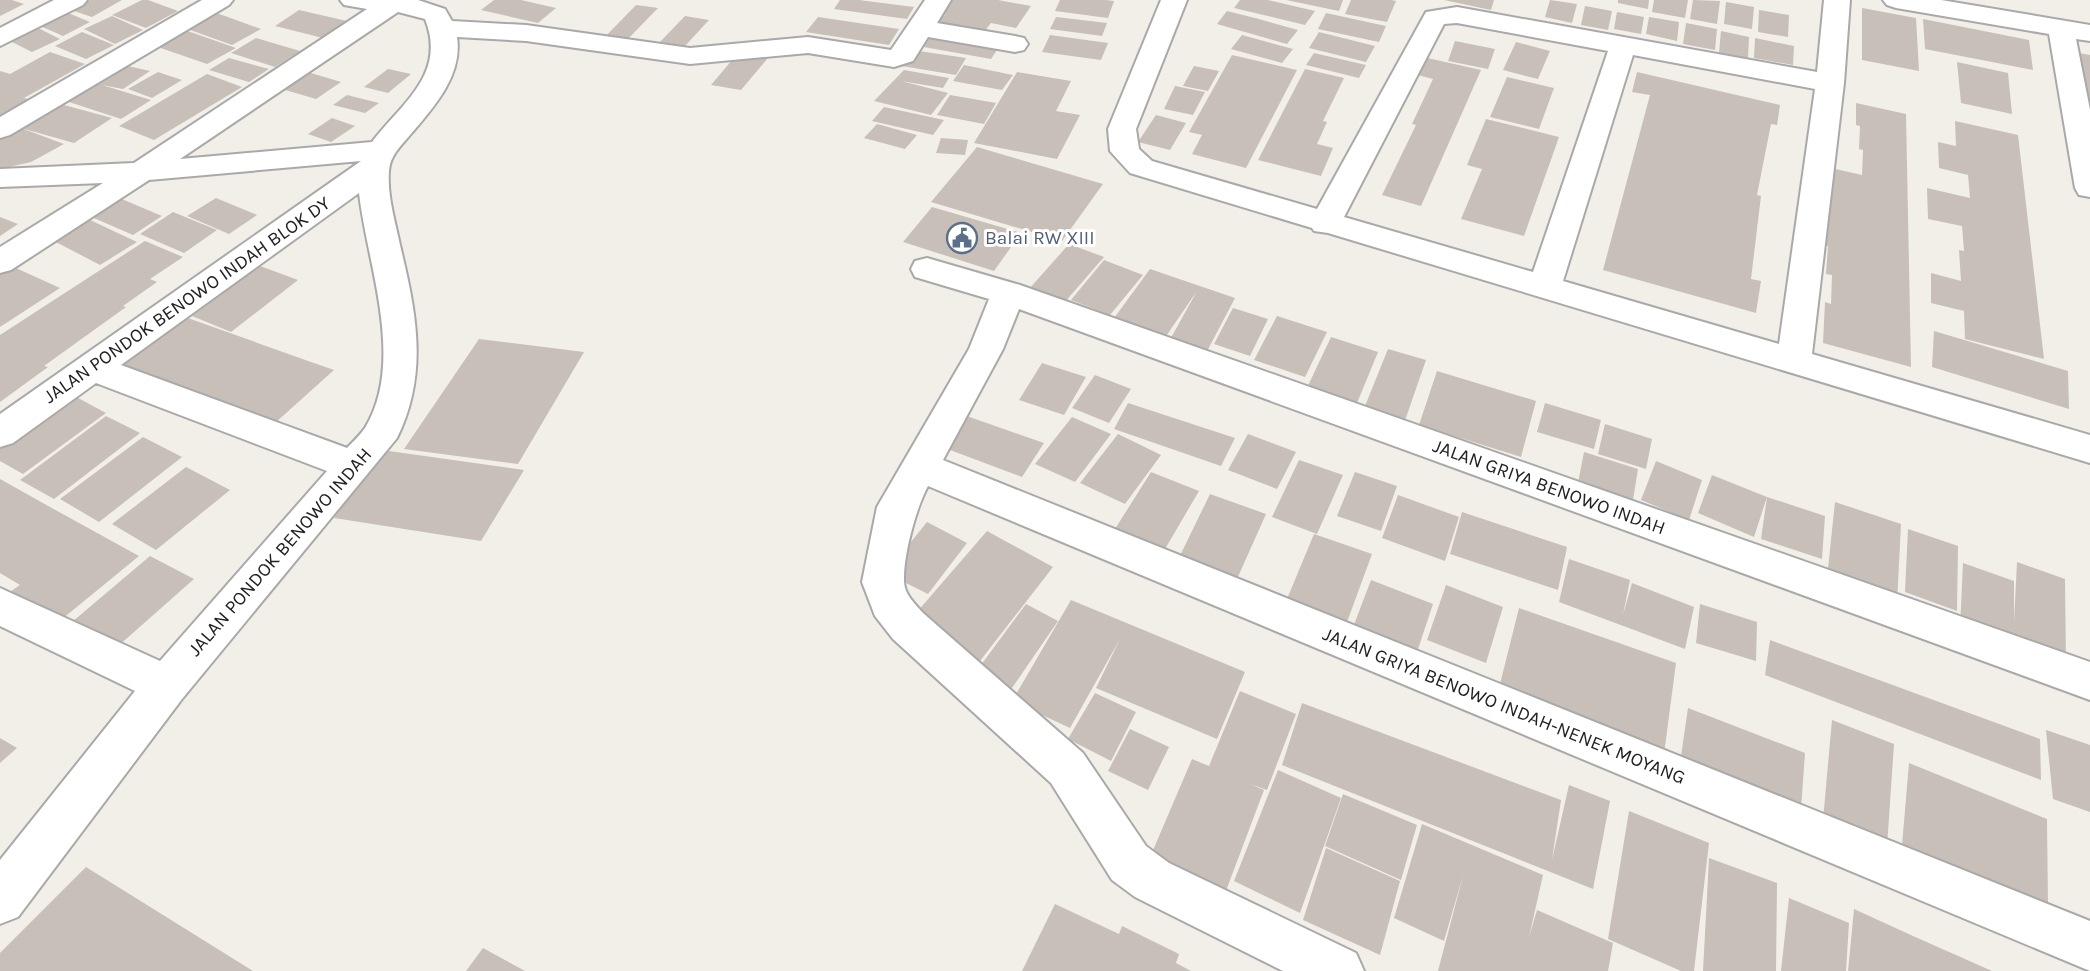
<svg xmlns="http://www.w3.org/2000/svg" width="2090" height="971" font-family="Karla,sans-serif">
<rect width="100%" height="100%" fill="#f2efe9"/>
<!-- building -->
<path fill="#c7bfb8" d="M0,0H12L24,4L0,16Z
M90,0H122L92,17L71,10Z
M142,0H148L178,11L146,28L112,15Z
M494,0H521L556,8L538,23L481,10Z
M840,0H859L914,7L907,19L834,9Z
M947,0H998L1031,6L1016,28L991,23L981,36L928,26L937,14L947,16L938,13Z
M1060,0H1105L1114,1L1108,18L1055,11Z
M1240,0H1268L1315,11L1305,25L1234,8Z
M1286,0H1343L1339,11Z
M1351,0H1391L1396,1L1387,22L1345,14Z
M1444,0H1494L1491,10Z
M1550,0L1577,4L1572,23L1545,17Z
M1618,0H1649L1648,9L1618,3Z
M1654,0H1688L1685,18L1652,12Z
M1693,0L1720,1L1717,24L1690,19Z
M1726,2L1754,7L1752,29L1724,24Z
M636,5L658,8L623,44L602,40Z
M1585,6L1612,11L1608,30L1581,25Z
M1862,8L1916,18L1919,71L1862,60Z
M299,10L347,21L323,38L275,26Z
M1759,10L1789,15L1788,37L1758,32Z
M211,11L261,29L232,45L182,27Z
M1227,11L1255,18L1298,30L1287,44L1217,24Z
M66,12L90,22L63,36L38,25Z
M1617,12L1644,17L1641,34L1614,29Z
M1326,13L1386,26L1379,42L1318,29Z
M112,16L143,30L115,44L84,29Z
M685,16L709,20L685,46L660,42Z
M818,17L899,29L889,45L806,32Z
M1056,17L1107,23L1102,36L1050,29Z
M1649,17L1679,22L1677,41L1646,34Z
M1923,19L2029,40L2033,70L1925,49Z
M1686,23L1717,29L1715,50L1683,44Z
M36,27L60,39L32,52L8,40Z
M182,29L236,48L207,64L152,45Z
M928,31L1001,44L991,59L918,46Z
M1721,31L1749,37L1748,58L1719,53Z
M82,32L114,45L86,59L55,46Z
M1319,32L1375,46L1366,62L1309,48Z
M1050,35L1108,43L1101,60L1042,52Z
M1242,35L1293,49L1282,63L1231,49Z
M256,38L300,51L275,67L231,53Z
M1755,38L1794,46L1793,65L1754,58Z
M1455,41L1495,49L1488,69L1448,61Z
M1516,42L1550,51L1538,79L1503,70Z
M912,50L966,58L956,75L902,66Z
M50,52L85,64L24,98L28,99L0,116V71L10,74Z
M2073,52L2090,55V110H2087L2086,83Z
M738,53L768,58L741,90L711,85Z
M1314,53L1366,65L1359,78L1306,65Z
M1232,55L1297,70L1246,168L1192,154L1202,135L1189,132Z
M1423,57L1481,70L1421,206L1382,195L1416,125L1412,124L1433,79L1414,74Z
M229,58L269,69L249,82L209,70Z
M1957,62L2008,73L2012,114L1961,103Z
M964,65L1013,75L1002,90L953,81Z
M128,66L150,71L123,89L102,85L151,100L121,119L60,99L91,81L100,84Z
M1194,66L1219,71L1208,91L1183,86Z
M388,69L411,74L388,93L364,87Z
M1305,69L1344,78L1323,121L1327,122L1317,144L1333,148L1321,176L1258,160Z
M301,70L341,82L316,99L275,87Z
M904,70L949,78L943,88L901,81L948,93L931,115L874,101Z
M158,72L182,80L152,98L128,89Z
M1017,72L1071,81L1056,111L1080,115L1057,159L974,143Z
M1637,72L1780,105L1777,125L1771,124L1757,195L1761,196L1751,279L1761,281L1756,313L1603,270L1650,95L1632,92Z
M207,74L242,87L154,140L119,126Z
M1507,77L1554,88L1539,129L1490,117Z
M1175,86L1205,92L1193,115L1164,109Z
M347,95L379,103L365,113L333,105Z
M950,95L996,103L984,124L937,115Z
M53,102L112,118L74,143L21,128L64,144L31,162L0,169V133Z
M1856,103L1906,114L1911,367L1823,343L1825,302L1831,304L1832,275L1826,274L1828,246L1825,245L1831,168L1862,175L1863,150L1859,149L1860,126L1856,125Z
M884,107L944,120L933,135L872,121Z
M1156,115L1186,123L1170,150L1138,142Z
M332,118L355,126L331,142L308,134Z
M1486,119L1559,137L1524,236L1461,219L1482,169L1467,165Z
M1955,121L2018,135L2044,359L1965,339L1964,311L1931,303V273L1961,281L1959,250L1964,251L1962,226L1928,219L1927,188L1970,198L1968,175L1939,168L1938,142L1956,146Z
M877,124L917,135L905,149L864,138Z
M941,138L968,140L965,155L936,153Z
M977,147L1103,184L1062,241L931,202Z
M117,197L162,216L133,235L87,215Z
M216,198L257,215L229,234L187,216Z
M932,207L1021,233L994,271L903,242Z
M173,212L217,230L184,253L140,234Z
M0,217L18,224L0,236Z
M88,219L137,242L100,265L52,240Z
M145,241L183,257L150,279L157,282L123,306L126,307L44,366L48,367L0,402V335Z
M1069,244L1104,257L1064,303L1029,289Z
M1104,260L1143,275L1110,315L1071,300Z
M7,264L60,288L0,327V269Z
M260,266L298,280L231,332L192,316Z
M1150,269L1235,298L1204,357L1167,345L1197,291L1160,345L1109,325Z
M1233,308L1268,319L1250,356L1214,344Z
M1277,316L1327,332L1305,377L1254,360Z
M185,317L311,362L334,370L265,432L111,374Z
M1934,331L2068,371L2069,409L1932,367Z
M1331,337L1378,352L1355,408L1305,392Z
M479,339L584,352L518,464L404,449Z
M1388,349L1426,360L1402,429L1361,416Z
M1042,363L1086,377L1064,415L1019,400Z
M1437,371L1536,401L1521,457L1419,425Z
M1095,375L1131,389L1109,423L1072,408Z
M67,392L106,413L23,474L0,461V440Z
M1128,403L1235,438L1221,466L1114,429Z
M1545,403L1601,420L1594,449L1537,432Z
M964,415L1044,443L1022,477L942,447Z
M106,416L140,433L54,499L20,480Z
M1072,417L1111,434L1075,482L1035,464Z
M1605,424L1652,439L1646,469L1598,454Z
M1118,434L1161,455L1125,504L1080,483Z
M1248,434L1296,452L1277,489L1228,470Z
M143,437L182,457L99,522L60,499Z
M382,450L524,470L481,541L334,518Z
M1584,452L1638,469L1633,500L1578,483Z
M1299,460L1343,475L1317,534L1272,517Z
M1656,461L1702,480L1689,520L1641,500Z
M186,467L230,490L156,550L112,524Z
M1151,472L1199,491L1158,561L1108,540Z
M1355,472L1397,486L1381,531L1337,516Z
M1712,475L1767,497L1754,537L1698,513Z
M0,479L50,507L139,556L56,624L7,594L20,585L0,573Z
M1210,494L1266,514L1233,588L1175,566Z
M1398,495L1459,517L1445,561L1382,538Z
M1767,497L1825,516L1822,559L1761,539Z
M1835,502L1901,524L1897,603L1827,578Z
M1462,512L1567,547L1558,590L1450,554Z
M927,522L967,543L928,594L886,573Z
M1908,529L1958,546L1957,611L1905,592Z
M987,531L1053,567L980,661L910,620Z
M1314,534L1372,554L1343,633L1282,611Z
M150,556L194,579L117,647L72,622Z
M1569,559L1630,580L1623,615L1632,583L1694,607L1685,649L1559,602Z
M2017,562L2065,579L2066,667L1960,629L1963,563L2014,581V622Z
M1371,580L1433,604L1416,655L1352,630Z
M1446,585L1503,607L1486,663L1427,640Z
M1071,600L1245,672L1217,739L1096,688L1120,639L1070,728L1012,701Z
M1026,604L1058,621L1012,688L978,669Z
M1700,604L1757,622L1756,661L1696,643Z
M1519,608L1676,663L1664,754L1498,692Z
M1770,640L2040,739L2041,780L1765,675Z
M1240,691L1296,714L1267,790L1250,784L1264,790L1224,896L1148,862L1192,759L1209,766Z
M1095,693L1136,712L1111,761L1068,739Z
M1302,703L1561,800L1552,860L1569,785L1610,801L1593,889L1282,765Z
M1688,708L1805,753L1801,809L1680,763Z
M1832,720L1894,744L1887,847L1823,820Z
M1130,729L1169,747L1148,790L1108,771Z
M2046,730L2090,745V812L2053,799Z
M0,738L17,748L0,763Z
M1909,763L2047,819L2048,906L1902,845Z
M1278,770L1341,798L1300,913L1234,881Z
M1343,794L1417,825L1401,880L1325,846Z
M1629,811L1709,843L1694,971H1681L1608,939Z
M1422,824L1543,875L1529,937L1537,910L1613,943L1608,971H1438L1464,872L1444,941L1394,918Z
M1326,848L1400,881L1380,955L1303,920Z
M1709,858L1777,883L1776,971H1703Z
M86,867L253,971H0V953Z
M1789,898L1849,923L1846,971H1781Z
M1055,904L1119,934L1122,926L1179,954L1176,963L1191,971H1022Z
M1854,909L1913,936L1992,971H1848Z
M483,948L525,971H466Z"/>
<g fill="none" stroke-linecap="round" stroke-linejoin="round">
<!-- street casing -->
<g stroke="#a9a9a9" stroke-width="4">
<path id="street" d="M54,0H87L83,5L0,46V28Z
M202,0H233L229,5L10,135L0,138V117Z
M340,0H418L445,9L452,21L526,25L690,48L808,37L891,50L925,0H951L937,23L1015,36L1024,38L1028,44L1024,50L1015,52L928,37L913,61L894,67L808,53L690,64L526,41L457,37C463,75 434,107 410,135C401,146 390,155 389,171C387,195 395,221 400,245C416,312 429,373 397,438L182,699L18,917L0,924V860L135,691L0,626V588L160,661L327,471L96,383L13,443L0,447V414L361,161L149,180L11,270L0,273V247L103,183L0,187V169L134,163L367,9L344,5ZM398,12L425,19C447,74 402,103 372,142L180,159ZM359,193C367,264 406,361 365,428C360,435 353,442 347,448L121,365Z
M1161,0H1187L1136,129L1139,149L1152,161L1317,209L1426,12L1457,7L1817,72L1824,0H1850L1844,83L1812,354L2090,435V463L1328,233L1314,231L1312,228L1130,173L1110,151L1108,129ZM1457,23L1608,51L1533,272L1344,217L1444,24ZM1633,55L1815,89L1779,344L1563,281Z
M1883,0H1941L2090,25V41L2076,39L2090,110V197L2079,195L2075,188L2049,34L1896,8L1887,5Z
M927,258L1020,285L2090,662V700L1019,309L1003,349L943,460L2090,921V971L928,486C916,508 903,556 904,581C904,594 915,604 923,613L1083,753L1146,846L1169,863L1356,953L1364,971H1283L1135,897L1112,880L1051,783L893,639L875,616L862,582L877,507L969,349L989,299L915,277L911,269L915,261Z"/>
</g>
<!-- street -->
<use href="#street" fill="#fff" fill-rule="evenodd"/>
</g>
<!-- icons -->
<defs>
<g id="civic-ring" transform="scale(1.575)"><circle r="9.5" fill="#fff" stroke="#5c6f8a" stroke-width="1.5"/><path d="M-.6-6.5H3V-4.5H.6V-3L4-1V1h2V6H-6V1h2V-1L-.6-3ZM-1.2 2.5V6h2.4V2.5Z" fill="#5c6f8a"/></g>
</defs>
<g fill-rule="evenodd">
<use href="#civic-ring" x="962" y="238"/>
</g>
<g text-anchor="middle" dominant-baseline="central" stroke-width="6" stroke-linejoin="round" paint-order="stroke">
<!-- service labels -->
<g font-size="19" fill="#4e5e75" stroke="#fff" text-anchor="start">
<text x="985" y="238">Balai RW XIII</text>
</g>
<!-- street labels -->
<g font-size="19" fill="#222" stroke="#fff">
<text transform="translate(187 300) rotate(-35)">JALAN PONDOK BENOWO INDAH BLOK DY</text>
<text transform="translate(1549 487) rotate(20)">JALAN GRIYA BENOWO INDAH</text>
<text transform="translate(280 552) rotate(-49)">JALAN PONDOK BENOWO INDAH</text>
<text transform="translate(1504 706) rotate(22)">JALAN GRIYA BENOWO INDAH-NENEK MOYANG</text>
</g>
</g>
</svg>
